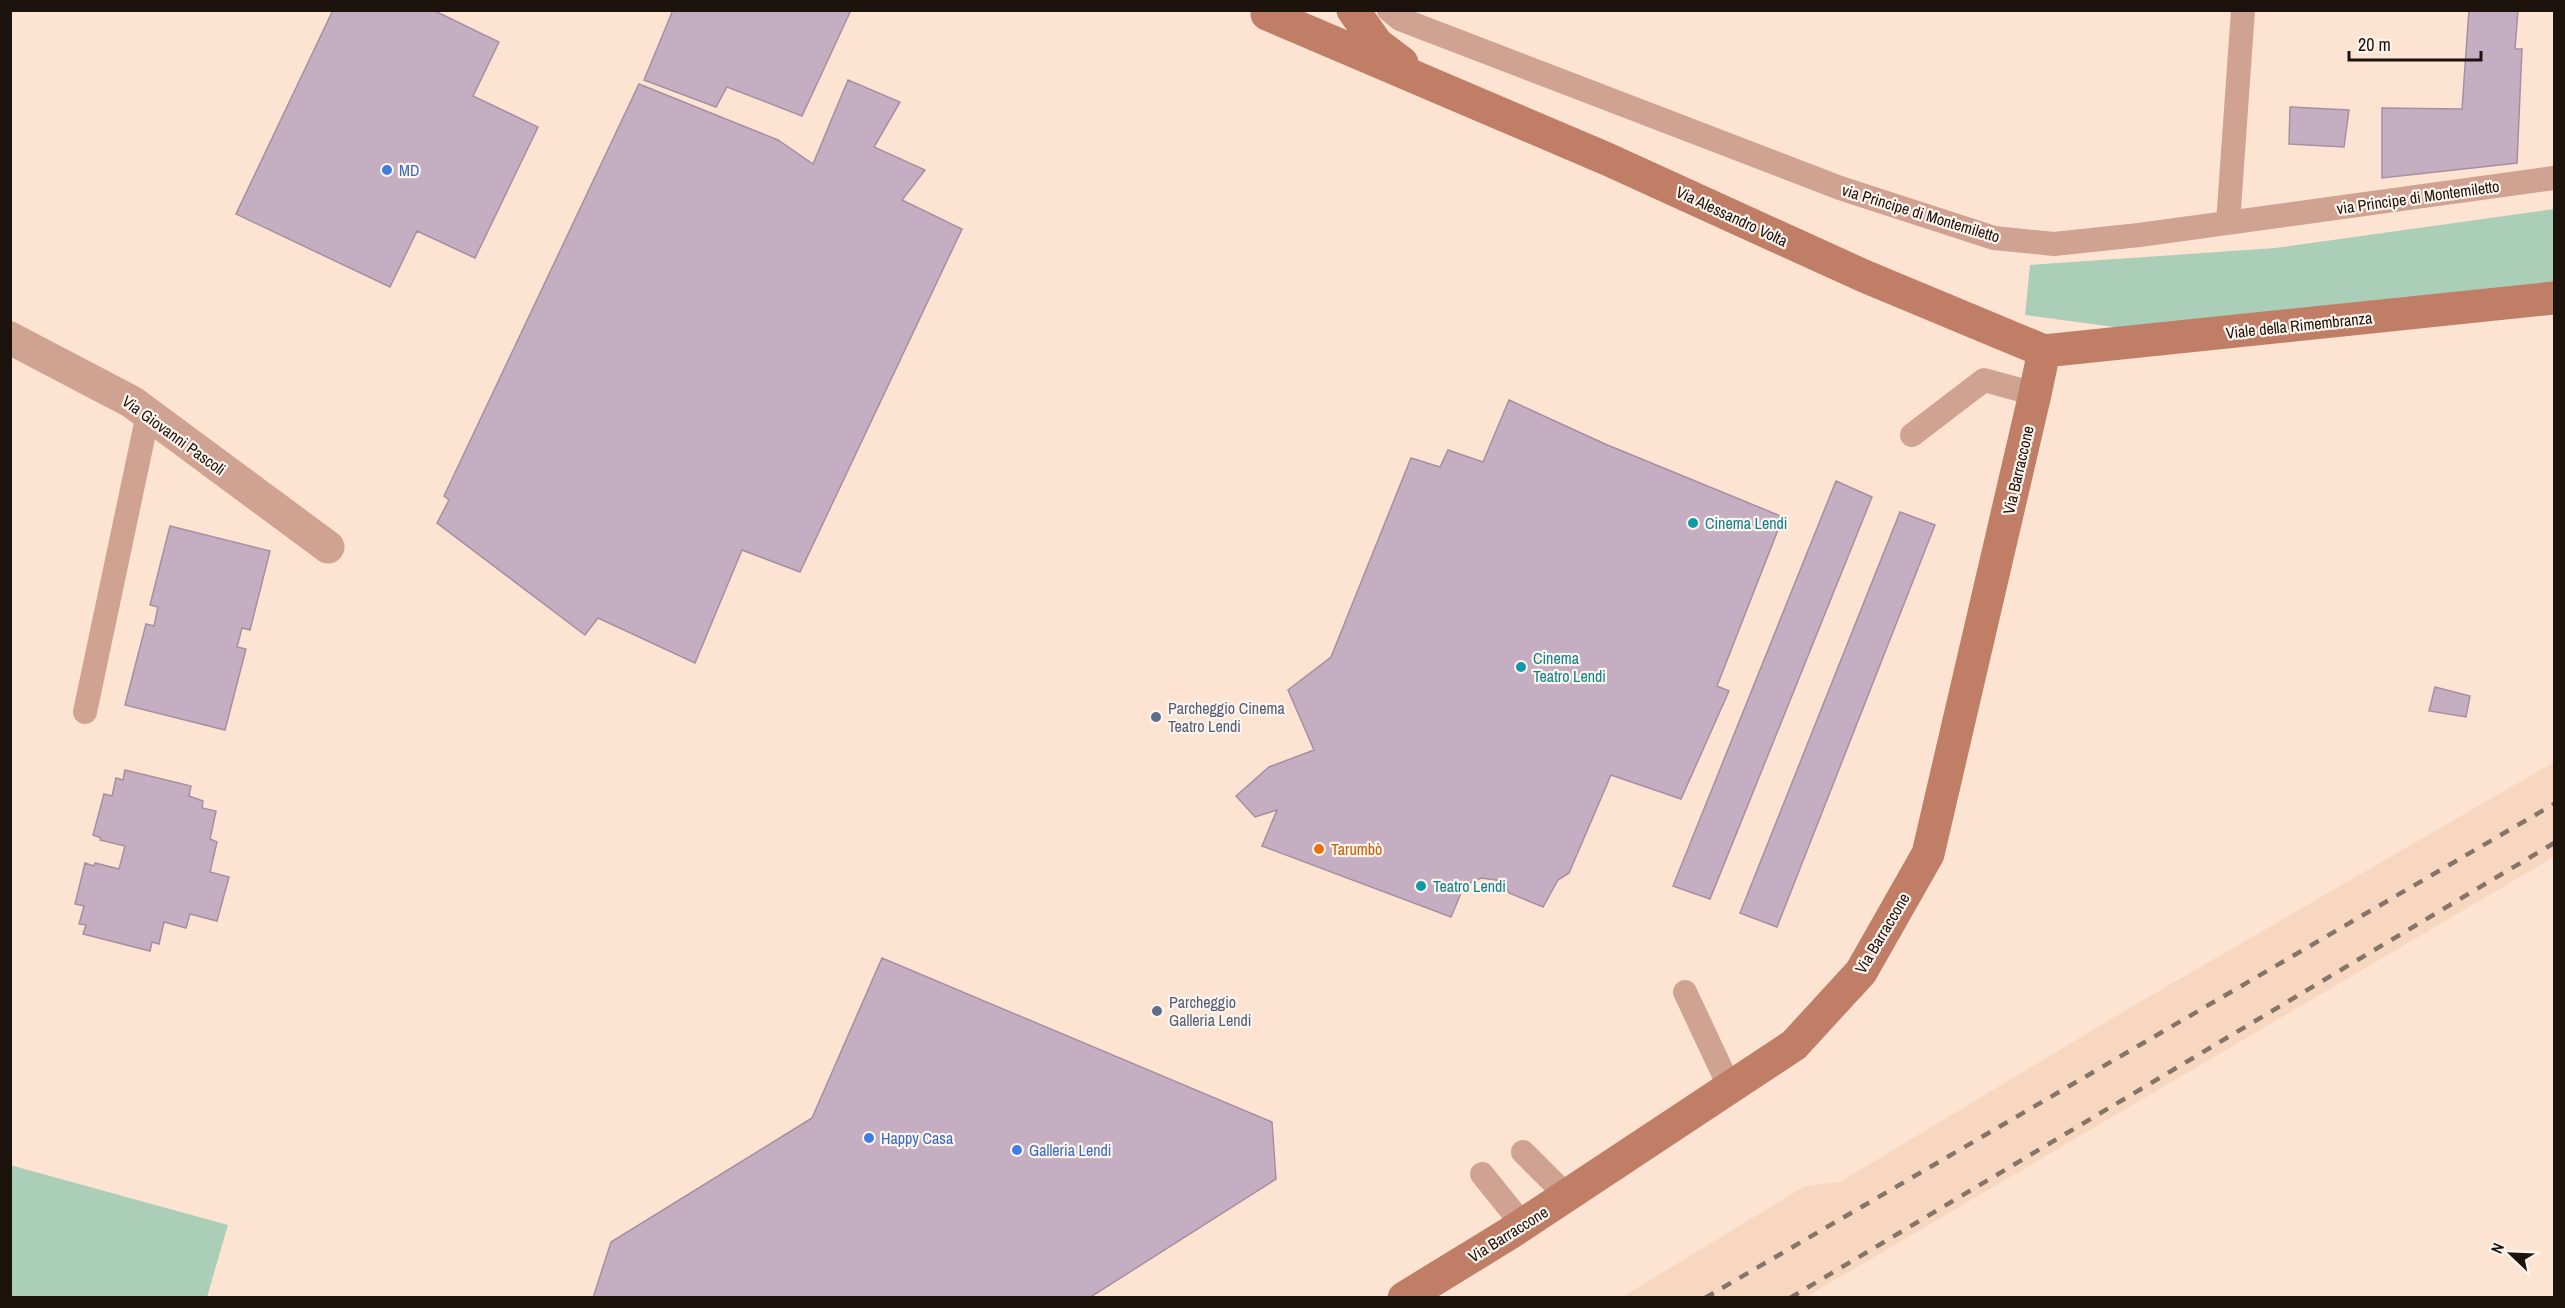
<svg xmlns="http://www.w3.org/2000/svg" width="2565" height="1308" font-family="'Archivo Narrow',sans-serif">
<rect width="100%" height="100%" fill="#fde4d2"/>
<!-- built -->
<path fill="#f7d7c0" d="M2554,762V857L1806,1297H1622L1805,1186L1840,1182L2126,1010Z"/>
<!-- green -->
<path fill="#abceb9" d="M2554,209V284L2152,332L2025,315L2030,265L2275,248Z
M10,1165L228,1225L207,1297H11Z"/>
<!-- building -->
<path fill="#c5aec1" stroke="#a68fa2" stroke-width="1.5" d="M333,10H433L499,42L473,96L538,127L475,258L417,231L390,287L236,214Z
M673,10H851L802,116L727,87L716,107L644,80Z
M2469,10H2518L2515,49H2522L2517,163L2382,178V108L2462,109Z
M848,80L900,102L874,147L925,170L902,200L962,229L800,572L742,550L695,663L598,618L585,635L437,523L449,500L444,496L639,84L778,140L813,164Z
M2290,107L2349,110L2344,147L2289,144Z
M1509,400L1605,444L1783,517L1717,686L1729,691L1681,799L1611,775L1569,873L1558,880L1543,907L1509,893L1503,881L1481,878L1464,886L1451,917L1262,846L1277,810L1255,817L1236,796L1269,767L1314,750L1288,690L1331,657L1411,458L1440,467L1448,450L1483,462Z
M1836,481L1872,497L1710,899L1673,886Z
M1900,512L1935,525L1777,927L1740,913Z
M170,526L270,551L250,630L242,628L237,647L246,649L225,730L125,705L146,624L154,626L158,607L150,605Z
M2435,687L2470,696L2466,717L2429,711Z
M125,770L191,786L189,796L203,801L202,808L216,811L210,839L217,842L210,872L229,877L217,921L190,914L186,928L164,922L159,944L152,942L150,951L83,934L86,925L79,924L84,906L75,904L85,863L94,866L95,863L119,869L125,846L100,840L101,838L93,835L104,794L112,796L116,778L123,780Z
M882,958L1272,1122L1276,1179L1089,1298H593L611,1242L812,1118Z"/>
<g fill="none" stroke-linecap="round" stroke-linejoin="round">
<!-- lane -->
<path stroke="#cfa292" stroke-width="24" d="M1389,10L1400,19L1840,188L1994,238L2054,244L2139,235L2554,178
M2228,223L2243,10
M1912,435L1984,380L2035,394
M85,712L148,414
M1685,992L1730,1088
M1523,1152L1567,1196
M1482,1174L1523,1225"/>
<!-- street -->
<path stroke="#cfa292" stroke-width="33" d="M10,338L132,402L328,547"/>
<!-- secondary -->
<path stroke="#c07e67" stroke-width="33" d="M1353,10L1377,44L1402,63
M1267,14L1607,159L1864,276L2044,351L2554,298
M1404,1298L1510,1233L1794,1045L1861,972L1928,854L2035,394L2044,351"/>
<!-- rail -->
<path stroke="#857569" stroke-width="4.5" stroke-dasharray="10 10" stroke-linecap="butt" d="M1705,1298L2554,804
M1790,1298L2554,843"/>
</g>
<!-- markers -->
<g fill="#3f7fe0" stroke="#fff4ed" stroke-width="2">
<circle cx="387" cy="170" r="6"/>
<circle cx="869" cy="1138" r="6"/>
<circle cx="1017" cy="1150" r="6"/>
</g>
<g fill="#0f9aa8" stroke="#fff4ed" stroke-width="2">
<circle cx="1693" cy="523" r="6"/>
<circle cx="1521" cy="667" r="6"/>
<circle cx="1421" cy="886" r="6"/>
</g>
<g fill="#5c6f8a" stroke="#fff4ed" stroke-width="2">
<circle cx="1156" cy="717" r="6"/>
<circle cx="1157" cy="1011" r="6"/>
</g>
<circle fill="#e8710a" stroke="#fff4ed" stroke-width="2" cx="1319" cy="849" r="6"/>
<g text-anchor="middle" dominant-baseline="central" stroke-width="4.5" stroke-linejoin="round" paint-order="stroke">
<!-- shop labels -->
<g font-size="16" fill="#366cbe" stroke="#fff4ed" text-anchor="start">
<text x="399" y="170">MD</text>
<text x="881" y="1138">Happy Casa</text>
<text x="1029" y="1150">Galleria Lendi</text>
</g>
<!-- street labels -->
<g font-size="16" fill="#1b130c" stroke="#fff4ed">
<text transform="translate(2418 197) rotate(-8)">via Principe di Montemiletto</text>
<text transform="translate(1921 213) rotate(17)">via Principe di Montemiletto</text>
<text transform="translate(1732 216) rotate(25)">Via Alessandro Volta</text>
<text transform="translate(2299 325) rotate(-6)">Viale della Rimembranza</text>
<text transform="translate(174 435) rotate(36)">Via Giovanni Pascoli</text>
<text transform="translate(2018 470) rotate(-77)">Via Barraccone</text>
<text transform="translate(1882 933) rotate(-59)">Via Barraccone</text>
<text transform="translate(1508 1234) rotate(-32)">Via Barraccone</text>
</g>
<!-- culture labels -->
<g font-size="16" fill="#0d838f" stroke="#fff4ed" text-anchor="start">
<text x="1705" y="523">Cinema Lendi</text>
<text x="1533" y="658">Cinema<tspan x="1533" dy="18">Teatro Lendi</tspan></text>
<text x="1433" y="886">Teatro Lendi</text>
</g>
<!-- service labels -->
<g font-size="16" fill="#4e5e75" stroke="#fff4ed" text-anchor="start">
<text x="1168" y="708">Parcheggio Cinema<tspan x="1168" dy="18">Teatro Lendi</tspan></text>
<text x="1169" y="1002">Parcheggio<tspan x="1169" dy="18">Galleria Lendi</tspan></text>
</g>
<!-- food labels -->
<g font-size="16" fill="#c56008" stroke="#fff4ed" text-anchor="start">
<text x="1331" y="849">Tarumbò</text>
</g>
</g>
<!-- border -->
<rect width="2565" height="1308" fill="none" stroke="#1b130c" stroke-width="24"/>
<!-- north arrow -->
<g transform="translate(2511 1254) rotate(293)" stroke="#fff4ed" stroke-width="4.5" paint-order="stroke">
<path d="M0-4.5L10 22L0 15L-10 22Z" fill="#1b130c"/>
<text y="-9" font-size="16" font-weight="bold" text-anchor="middle" fill="#1b130c">N</text>
</g>
<!-- scale -->
<path d="M2349 51v9h132v-9" fill="none" stroke="#1b130c" stroke-width="3"/>
<text x="2358" y="51" font-size="18" fill="#1b130c" stroke="#fff4ed" stroke-width="4.5" paint-order="stroke">20 m</text>
</svg>
